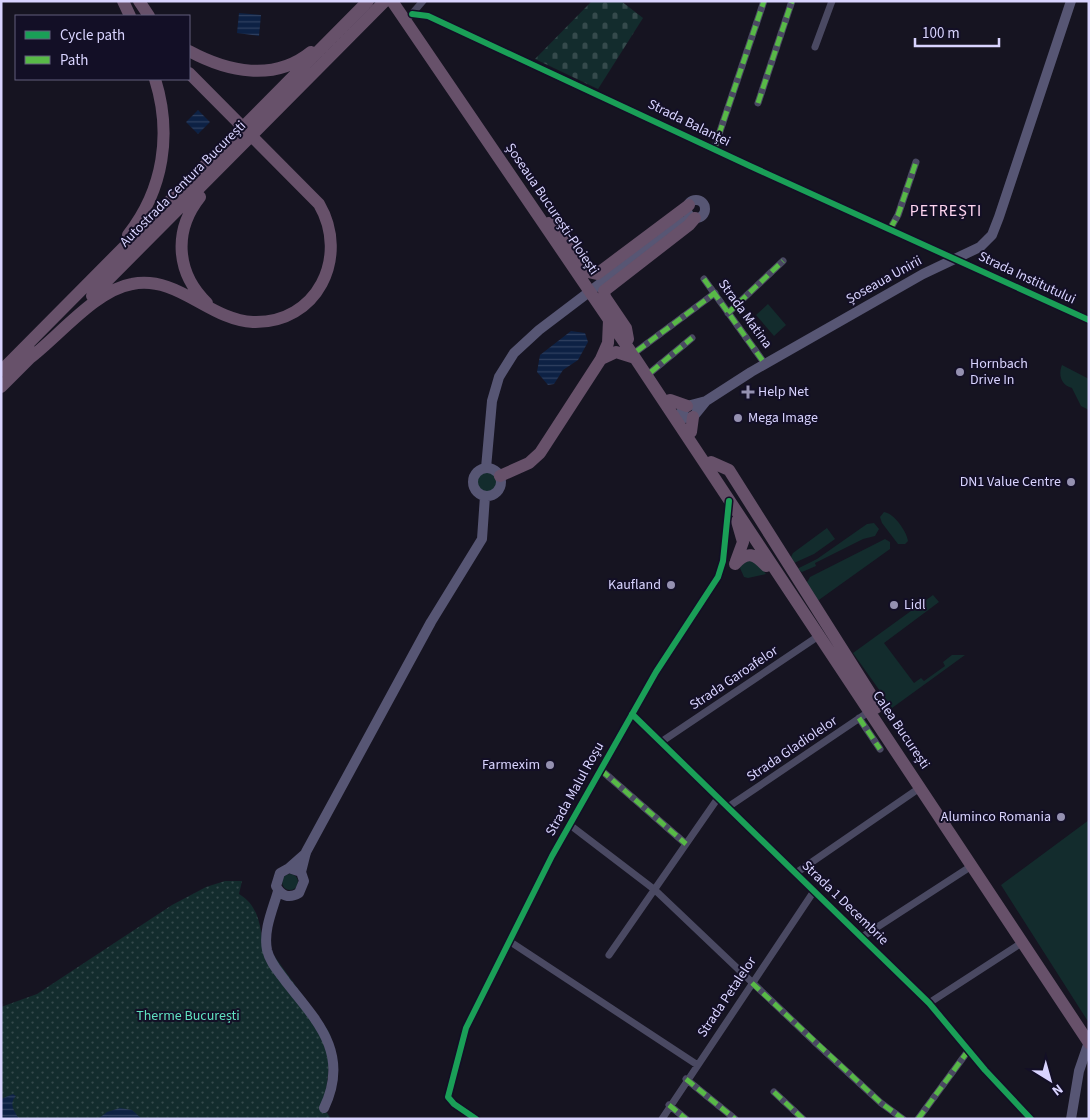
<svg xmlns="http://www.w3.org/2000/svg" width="1090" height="1120" font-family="'Source Sans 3',sans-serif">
<defs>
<pattern id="cemetery-stones" width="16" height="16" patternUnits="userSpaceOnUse" patternTransform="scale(1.25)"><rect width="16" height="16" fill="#132c2d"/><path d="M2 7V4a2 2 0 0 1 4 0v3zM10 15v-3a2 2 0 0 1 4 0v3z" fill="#354a4c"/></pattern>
<pattern id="park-dots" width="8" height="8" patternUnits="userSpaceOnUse" patternTransform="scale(1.25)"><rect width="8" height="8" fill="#132c2d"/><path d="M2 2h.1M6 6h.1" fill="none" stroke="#354a4c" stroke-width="1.8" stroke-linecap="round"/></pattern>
<pattern id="water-rules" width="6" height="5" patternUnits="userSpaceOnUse" patternTransform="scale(1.25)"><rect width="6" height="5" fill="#0d2144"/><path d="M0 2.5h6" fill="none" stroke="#304060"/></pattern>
</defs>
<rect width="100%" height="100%" fill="#161421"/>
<!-- grass -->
<path fill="#132c2d" d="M768,304L786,325L774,336L756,315Z
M1062,365L1089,379V410L1081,406L1072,388C1061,385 1058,375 1062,365Z
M477 482a10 10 0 1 1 20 0a10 10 0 1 1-20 0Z
M884,512C894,513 907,532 908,541L905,544H898L882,523L880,517Z
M874,523L879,529L875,536L863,539L815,563L816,566L802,572L797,569L817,559L867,524Z
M827,528L835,539L814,554L794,563L791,557L793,553Z
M885,539L890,542V549L816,602L806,584L810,577Z
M744,560L757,562L766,574L748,578L744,577L740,568Z
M933,595L939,602L884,643L914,683L921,678L924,681L945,666L943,662L952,655H965L892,708L853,653Z
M1089,820V1023L1001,885Z
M282 882a8 8 0 1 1 16 0a8 8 0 1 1-16 0Z"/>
<!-- cemetery -->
<path fill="url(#cemetery-stones)" d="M592,1H621L643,18L598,89L535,59Z"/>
<!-- park -->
<path fill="url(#park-dots)" d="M225,881H242L239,894C256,904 260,921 262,939L329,1032L332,1041L324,1108L331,1119H1V1007L37,994L172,905L206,887Z"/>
<!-- water -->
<path fill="url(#water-rules)" d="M239,13L261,15L259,36L237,33Z
M198,110L210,122L198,134L186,122Z
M571,331L585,333L588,342L578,360L563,370L554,384L548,385L537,372L540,355Z
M13,1094L16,1096C8,1104 15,1112 19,1119H1V1099Z
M120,1108L132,1110L142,1119H98L107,1112Z"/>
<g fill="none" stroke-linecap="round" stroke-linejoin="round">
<!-- street -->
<path stroke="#4a4962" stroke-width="7" d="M412,14L428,16L750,166L1089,320
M410,16L423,1
M815,47L832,1
M758,103L792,1
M714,149L764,1
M890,229L898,215L916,162
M704,279L765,364
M728,313L783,261
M637,351L715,293
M651,372L692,338
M632,714L929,1003L985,1070L1031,1119
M859,718L880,749
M661,742L820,635
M601,770L686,844
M728,807L870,711
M570,825L655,890L818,1045L881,1103L903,1119
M796,873L921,787
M862,937L973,865
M509,941L696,1064
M609,955L718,798
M929,1003L1023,942
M686,1079L735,1119
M774,1092L803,1119
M669,1105L686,1119
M476,1119L454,1104L448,1097L466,1028L552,856L656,672L718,577L723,561L729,501
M662,1119L814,891
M918,1119L968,1051"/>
<!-- secondary -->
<path stroke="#575674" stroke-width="10" d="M687 209a9 9 0 1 1 18 0a9 9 0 1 1-18 0Z
M706,401L687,406L675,419L693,417L706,401L751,372L923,274L980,247L992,235L999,217L1071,1
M473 482a14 14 0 1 1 28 0a14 14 0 1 1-28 0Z
M486,468L492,401L499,377L514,353L539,330L676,226L689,219
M289,868L301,872L304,881L299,893C289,899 281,896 276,886L280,873L289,868L306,853
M301,872L306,852L431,622L482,539L485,496
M278,891C273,909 263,930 267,950C270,963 279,972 286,982C318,1022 350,1054 324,1108
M1071,1119L1079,1071L1089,1042"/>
<!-- highway -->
<path stroke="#67516a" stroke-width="12" d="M123,1L130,16
M139,1L149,16
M392,1L635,358L1089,1043
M189,51C228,72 274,82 311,52
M200,197C173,231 176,273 207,303
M549,223L562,232L588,272L597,274L689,205
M128,235C164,189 172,133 155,79
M92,296L385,1
M628,339L626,328L605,297L604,291L689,225L695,218
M30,358C60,335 96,290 132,284C178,275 209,320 253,322C317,324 350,257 319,204L189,73
M601,359L616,352L635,358
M1,371L368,1
M1,387L36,352
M670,400L687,406
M691,432L693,417
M711,462L729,470L870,693L876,708
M500,476L529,463L540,453L601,359L608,343L609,320
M736,561L743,542L737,521
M735,564C747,550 755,554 766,566"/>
<!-- quiet -->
<path stroke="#58b947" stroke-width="5" stroke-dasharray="10 5" stroke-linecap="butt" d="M758,103L792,1
M714,149L764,1
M890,229L898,215L916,162
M704,279L765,364
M728,313L783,261
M637,351L715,293
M651,372L692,338
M859,718L880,749
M601,770L686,844
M752,983L881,1103L903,1119
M686,1079L735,1119
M774,1092L803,1119
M669,1105L686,1119
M918,1119L968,1051"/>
<!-- cycleway casing -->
<g stroke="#130f26" stroke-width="9">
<path id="cycleway" d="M412,14L428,16L750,166L1089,320
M632,714L929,1003L985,1070L1031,1119
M476,1119L454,1104L448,1097L466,1028L552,856L656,672L718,577L723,561L729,501"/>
</g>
<!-- cycleway -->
<use href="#cycleway" stroke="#1a9f57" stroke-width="6"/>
</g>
<!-- markers -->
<g fill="#9591b1" stroke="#130f26" stroke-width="2">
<circle cx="960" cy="372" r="5"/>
<path d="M745.5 384.5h5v5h5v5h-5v5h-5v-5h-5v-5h5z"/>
<circle cx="738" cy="418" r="5"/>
<circle cx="1071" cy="482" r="5"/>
<circle cx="671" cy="585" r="5"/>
<circle cx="894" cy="605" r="5"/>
<circle cx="550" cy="765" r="5"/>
<circle cx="1061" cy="817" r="5"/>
</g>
<g text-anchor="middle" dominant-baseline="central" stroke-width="4" stroke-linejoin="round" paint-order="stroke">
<!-- street labels -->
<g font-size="14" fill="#d9d4ff" stroke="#130f26">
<text transform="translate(689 123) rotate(26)">Strada Balanței</text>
<text transform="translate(183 184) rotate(-45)">Autostrada Centura București</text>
<text transform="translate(552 209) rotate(56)">Șoseaua București-Ploiești</text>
<text transform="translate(1027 278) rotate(25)">Strada Institutului</text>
<text transform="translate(884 280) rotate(-29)">Șoseaua Unirii</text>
<text transform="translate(745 314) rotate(54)">Strada Matina</text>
<text transform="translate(734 678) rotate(-34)">Strada Garoafelor</text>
<text transform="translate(901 730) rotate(56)">Calea București</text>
<text transform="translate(792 749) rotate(-34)">Strada Gladiolelor</text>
<text transform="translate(575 789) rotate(-61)">Strada Malul Roșu</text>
<text transform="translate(845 903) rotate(44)">Strada 1 Decembrie</text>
<text transform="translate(727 997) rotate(-56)">Strada Petalelor</text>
</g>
<!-- poi labels -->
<g font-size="14" fill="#d9d4ff" stroke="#130f26" text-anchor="start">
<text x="970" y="364">Hornbach<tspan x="970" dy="16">Drive In</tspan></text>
<text x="758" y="392">Help Net</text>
<text x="748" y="418">Mega Image</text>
<text x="1061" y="482" text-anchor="end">DN1 Value Centre</text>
<text x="661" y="585" text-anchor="end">Kaufland</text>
<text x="904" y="605">Lidl</text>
<text x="540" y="765" text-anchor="end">Farmexim</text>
<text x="1051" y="817" text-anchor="end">Aluminco Romania</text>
</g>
<!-- park labels -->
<g font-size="14" fill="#5fe0c0" stroke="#130f26">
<text x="188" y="1016">Therme București</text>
</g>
<!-- quarter labels -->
<g font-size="16" letter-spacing="1" fill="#ffd6f0" stroke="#130f26">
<text x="946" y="211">PETREȘTI</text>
</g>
</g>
<!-- border -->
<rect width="1090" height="1120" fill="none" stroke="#d9d4ff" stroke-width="5"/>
<!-- legend -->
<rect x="15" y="15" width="175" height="65" fill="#130f26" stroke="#625e7d"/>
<rect x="25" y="31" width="25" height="8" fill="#1a9f57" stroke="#625e7d"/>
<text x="60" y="40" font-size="15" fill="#d9d4ff">Cycle path</text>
<rect x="25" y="56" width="25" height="8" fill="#58b947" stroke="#625e7d"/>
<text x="60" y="65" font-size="15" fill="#d9d4ff">Path</text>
<!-- north arrow -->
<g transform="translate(1050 1080) rotate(143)" stroke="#130f26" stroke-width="4" paint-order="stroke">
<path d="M0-4L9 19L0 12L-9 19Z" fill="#d9d4ff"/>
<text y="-8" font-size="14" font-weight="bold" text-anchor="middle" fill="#d9d4ff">N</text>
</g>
<!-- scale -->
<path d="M915 38v8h84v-8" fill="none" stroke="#d9d4ff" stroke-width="2.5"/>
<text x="922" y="38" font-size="15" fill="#d9d4ff" stroke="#130f26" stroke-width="4" paint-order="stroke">100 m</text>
</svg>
